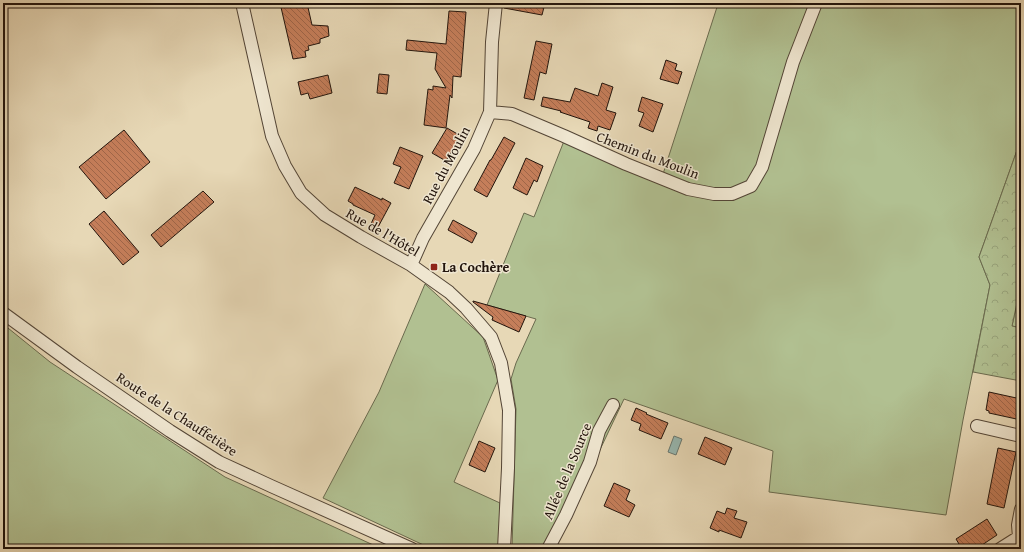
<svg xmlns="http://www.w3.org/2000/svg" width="1024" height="552" font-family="'Gentium Book Plus',serif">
<defs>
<pattern id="forest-crowns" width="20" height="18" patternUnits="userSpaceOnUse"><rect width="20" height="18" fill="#b1c091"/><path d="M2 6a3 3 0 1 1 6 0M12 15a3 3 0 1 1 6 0" fill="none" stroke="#98a47c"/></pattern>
<pattern id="building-back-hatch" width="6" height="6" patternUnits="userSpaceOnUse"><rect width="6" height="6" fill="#c57e5a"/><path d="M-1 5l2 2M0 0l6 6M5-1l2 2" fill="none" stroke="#a06649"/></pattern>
</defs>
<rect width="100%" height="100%" fill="#e7d8b6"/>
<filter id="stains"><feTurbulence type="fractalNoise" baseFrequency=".005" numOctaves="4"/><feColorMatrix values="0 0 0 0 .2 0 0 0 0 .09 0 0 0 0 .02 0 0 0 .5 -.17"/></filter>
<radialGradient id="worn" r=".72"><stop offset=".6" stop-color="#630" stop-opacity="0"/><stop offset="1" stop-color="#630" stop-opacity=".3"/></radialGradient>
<!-- green -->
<path fill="#b1c091" stroke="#6a6a4e" d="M713,3H1021V139L979,257L990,285L963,420L946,515L769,492L773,451L624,399L553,549H512L516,409L511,379L516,363L536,319L487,305L524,213L534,217L564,141L569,132L611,154L663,174L718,4Z
M425,284L483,337L498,380L454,482L500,503L499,549H432L323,498L379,392Z
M1021,284V328L1012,326Z
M3,324L50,362L225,477L382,549H3Z"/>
<!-- forest -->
<path fill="url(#forest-crowns)" stroke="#6a6a4e" d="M1021,139V284L1012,326L1021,328V381L973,372L990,285L979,257Z"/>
<!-- water -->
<path fill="#97b9b3" stroke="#687770" d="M674,436L682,439L676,455L668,452Z"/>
<!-- building -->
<path fill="url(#building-back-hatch)" stroke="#22140c" d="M280,3H307L312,25L328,26L329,36L320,39V43L308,46L309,50L305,51L306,57L293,59Z
M505,3H545L542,15L504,8Z
M449,11L466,12L461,77L453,76L452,98L450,95L446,128L424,125L428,89L433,90V86L446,88L435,69L437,53L406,50L407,40L446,44Z
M536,41L552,44L546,74L540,72L534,100L524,98Z
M666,60L677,64L675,70L682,72L678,84L660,79Z
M379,74L389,75L387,94L377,93Z
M328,75L332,93L310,99L308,93L301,95L298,82Z
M602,83L613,87L606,110L616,113L610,130L598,126L597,131L588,128L590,122L560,112L561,111L541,106L543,97L570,102L575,88L598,96Z
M642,97L663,104L653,132L639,126L644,113L638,111Z
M447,128L461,136L446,161L432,153Z
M124,130L150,162L106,199L79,167Z
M504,137L515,143L487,197L474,190L490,160H491Z
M400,147L423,156L409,189L394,183L401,167L393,164Z
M526,158L543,166L537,182L534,180L527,195L513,188Z
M355,187L382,200V198L391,203L377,229L370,226L375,215L353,205V204L348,201Z
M203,191L214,202L161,247L151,235Z
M104,211L139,252L123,265L89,224Z
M453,220L477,233L472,243L448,230Z
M473,301L526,316L519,332L492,320L493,317L473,302Z
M989,392L1021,399V420L989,413V411L986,410Z
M636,408L647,413L646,414L668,423L661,439L639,430L641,424L631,420Z
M705,437L732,448L725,465L698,454Z
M479,441L495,448L485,472L469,465Z
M998,448L1016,452L1004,508L987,504Z
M614,483L630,490L626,500L635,505L629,517L604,506Z
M727,508L737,511L734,518L747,522L741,538L719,530V532L710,528L717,511L725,514Z
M987,519L997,535L976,549H962L956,539Z"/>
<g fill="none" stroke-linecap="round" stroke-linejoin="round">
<!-- minor casing -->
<g stroke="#534536" stroke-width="14">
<path id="minor" d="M242,3L272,136L285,166L301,193L325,215L361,237L411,265L449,292L466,308L491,337L501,363L509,410L508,468L504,549
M490,112L512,114L564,136L626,164L688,189L714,194H732L751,186L762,167L793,62L816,3
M411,265L423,238L474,149L490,112L492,42L496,3
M3,313L77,367L170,431L219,462L271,486L412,549
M977,426L1021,436
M1019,537L1018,525L1021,509
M548,549L566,515L590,462L599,431L613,405
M1000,549L1019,537H1021"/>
</g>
<!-- minor -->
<use href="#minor" stroke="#efe6d0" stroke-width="12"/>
</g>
<!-- markers -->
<rect fill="#8f2418" stroke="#efe6d0" stroke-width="1.5" x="430" y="263" width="8" height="8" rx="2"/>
<g text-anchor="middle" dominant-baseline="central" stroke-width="3" stroke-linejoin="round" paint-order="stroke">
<!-- street labels -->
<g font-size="14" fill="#22140c" stroke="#efe6d0">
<text transform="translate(648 155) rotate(21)">Chemin du Moulin</text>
<text transform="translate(446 165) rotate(-62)">Rue du Moulin</text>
<text transform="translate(383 232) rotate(30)">Rue de l'Hôtel</text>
<text transform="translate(177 414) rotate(33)">Route de la Chauffetière</text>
<text transform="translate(567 471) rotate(-67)">Allée de la Source</text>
</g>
<!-- poi labels -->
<g font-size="14" font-weight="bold" fill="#22140c" stroke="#efe6d0" text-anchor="start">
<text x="442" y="267">La Cochère</text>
</g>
</g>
<!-- margin -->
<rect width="1024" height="552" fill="none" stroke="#e7d8b6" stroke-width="16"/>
<rect x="4" y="4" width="1016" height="544" fill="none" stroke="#22140c" stroke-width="2"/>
<rect x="8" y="8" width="1008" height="536" fill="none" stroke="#22140c"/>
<rect width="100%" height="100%" filter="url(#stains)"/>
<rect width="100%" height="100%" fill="url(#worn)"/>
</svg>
